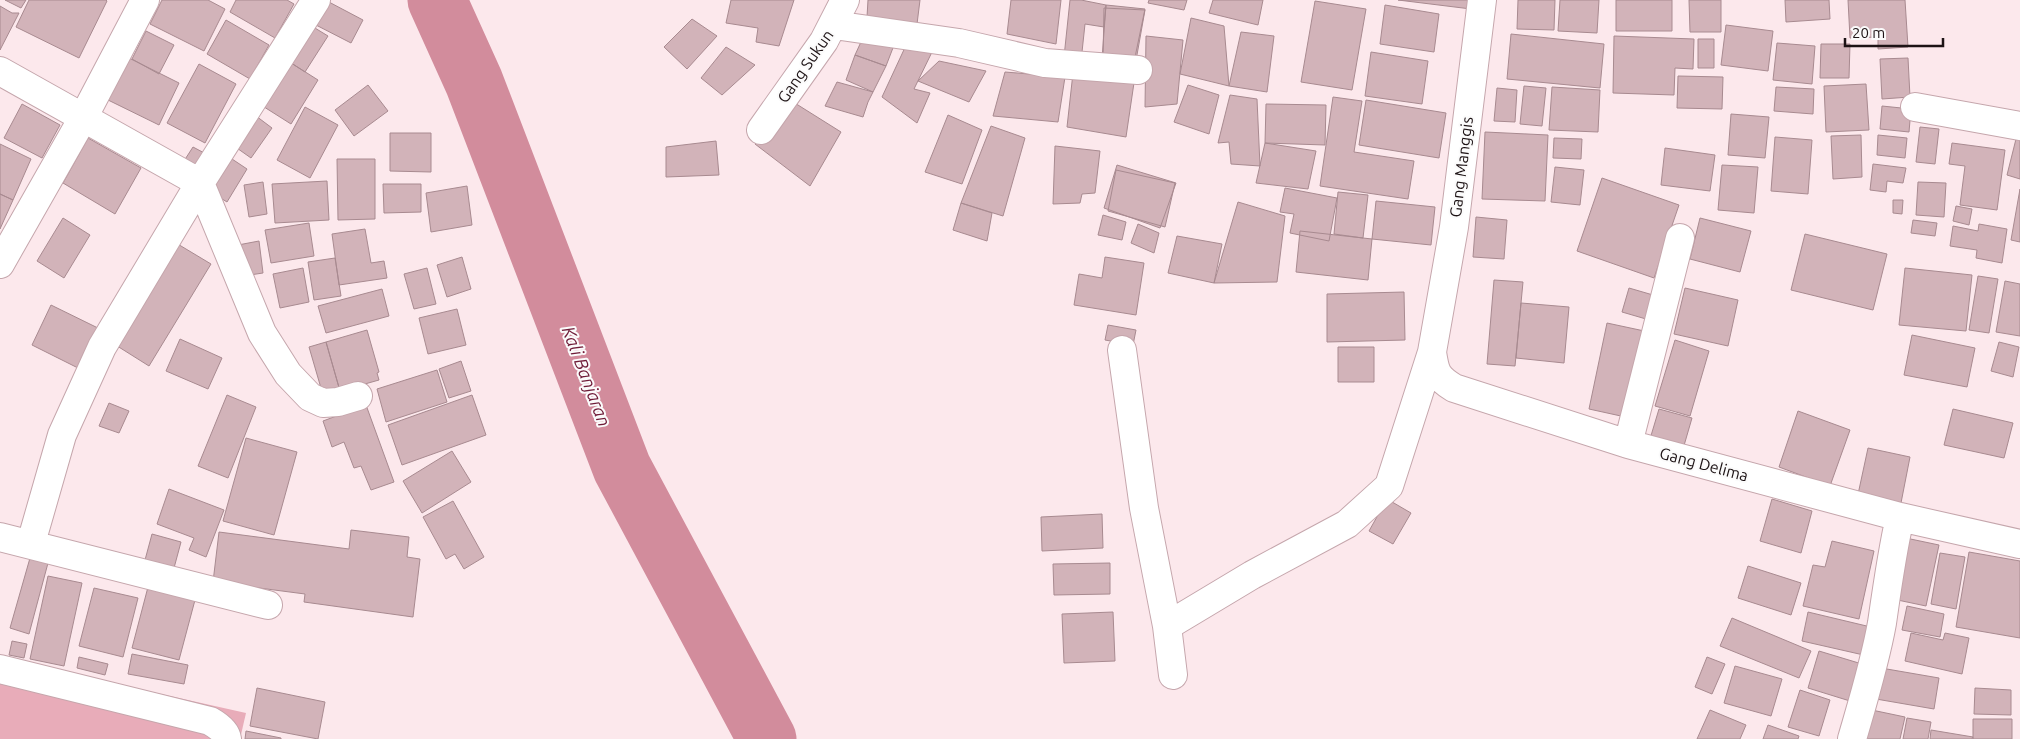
<svg xmlns="http://www.w3.org/2000/svg" width="2020" height="739" font-family="Ubuntu,sans-serif">
<rect width="100%" height="100%" fill="#fce8ec"/>
<!-- green -->
<path fill="#e8acb9" d="M0,658L246,713L240,739H0Z"/>
<g fill="none" stroke-linecap="round" stroke-linejoin="round">
<!-- river -->
<path stroke="#d28c9c" stroke-width="59" d="M437,0L474,82L622,468L767,739"/>
</g>
<!-- building -->
<path fill="#d2b3b9" stroke="#a88a90" d="M5,0H26L21,8Z
M29,0H106L107,1L79,58L16,27Z
M162,0H208L225,9L204,51L150,24Z
M236,0H287L294,4L275,38L230,12Z
M731,0H794L779,46L756,42L758,28L726,23Z
M868,0H920L917,24L867,17Z
M1011,0H1061L1056,44L1007,34Z
M1070,0H1081L1106,5L1104,27L1085,24L1082,52L1064,57Z
M1149,0H1187L1184,10L1148,3Z
M1213,0H1263L1258,25L1209,13Z
M1398,0H1472L1471,9Z
M1518,0H1555L1554,30L1517,29Z
M1560,0H1599L1597,33L1558,31Z
M1616,0H1672V31H1616Z
M1689,0H1721V32H1690Z
M1785,0H1829L1830,19L1786,22Z
M1848,0H1905L1908,47L1878,49V37L1850,38Z
M327,1L363,20L351,43L314,24Z
M1315,1L1366,9L1352,90L1301,82Z
M1106,5L1145,9L1134,62L1102,59Z
M1385,5L1439,14L1434,52L1380,44Z
M0,6L12,13H19L0,50Z
M1104,8L1145,10L1135,66L1103,59Z
M1191,18L1224,26L1229,86L1180,74Z
M692,19L717,36L687,69L664,47Z
M226,20L269,45L250,79L207,54Z
M310,25L328,36L305,72L288,61Z
M1726,25L1773,31L1768,71L1721,65Z
M146,31L174,45L159,74L132,59Z
M866,31L896,40L886,66L855,55Z
M1241,32L1274,36L1267,92L1229,86Z
M1511,34L1604,44L1600,88L1507,79Z
M1146,36L1183,40L1177,104L1145,107Z
M1614,36L1694,39L1693,69L1675,68L1674,95L1613,93Z
M1698,39H1714V68H1698Z
M908,41L933,50L914,89L930,93L917,123L882,97Z
M1777,43L1815,46L1812,84L1773,80Z
M1821,44H1850L1849,78H1820Z
M726,47L755,65L722,95L701,78Z
M1371,52L1428,61L1422,104L1365,96Z
M855,55L886,66L873,92L846,80Z
M127,57L179,83L159,125L106,99Z
M1908,58L1910,97L1882,99L1880,59Z
M288,61L318,80L291,124L261,105Z
M939,61L986,71L969,102L918,81Z
M199,64L236,84L205,143L167,123Z
M1005,72L1065,77L1058,122L993,116Z
M1073,73L1135,76L1126,137L1067,127Z
M1678,76L1723,77L1722,109L1677,108Z
M837,82L873,92L868,102L863,117L825,106Z
M1866,84L1869,130L1826,132L1824,86Z
M368,85L388,111L354,136L335,110Z
M1188,85L1219,95L1209,134L1174,122Z
M1524,86L1546,88L1542,126L1520,124Z
M1552,87L1600,90L1598,132L1549,130Z
M1776,87L1814,89L1813,114L1774,111Z
M1497,88L1517,90L1515,122L1494,121Z
M1230,95L1257,99L1260,166L1231,164L1229,142L1218,143Z
M1333,97L1362,101L1354,152L1414,161L1408,199L1320,186Z
M790,100L841,132L810,186L755,144Z
M1366,100L1446,113L1439,158L1359,145Z
M22,104L60,125L42,158L4,138Z
M1266,104L1326,105L1325,145L1265,143Z
M1882,106L1911,109L1909,132L1880,129Z
M305,107L338,125L310,178L277,160Z
M1731,114L1769,117L1765,158L1728,155Z
M948,115L982,130L962,184L925,172Z
M256,116L272,128L251,158L234,146Z
M991,126L1025,138L1003,216L961,203Z
M1920,127L1939,129L1935,164L1916,162Z
M1485,132L1548,135L1545,201L1482,199Z
M390,133H431V172L390,171Z
M1861,135L1862,177L1833,179L1831,136Z
M1878,135L1907,138L1905,158L1877,155Z
M2017,135H2020V179L2007,175Z
M1775,137L1812,140L1808,194L1771,191Z
M88,138L141,168L115,214L63,183Z
M1554,138L1582,139L1581,159L1553,158Z
M716,141L719,175L666,177V147Z
M1265,143L1316,151L1308,189L1256,183Z
M1952,143L2005,150L1997,210L1960,205L1965,166L1949,164Z
M0,144L31,159L13,200L0,194Z
M1055,146L1100,151L1095,193L1082,194L1080,203L1053,204Z
M193,147L208,155L197,173L182,164Z
M1665,148L1715,155L1710,191L1661,185Z
M232,159L247,169L227,202L211,192Z
M337,159H375V219L338,220Z
M1873,164L1906,168L1903,183L1887,181L1886,192L1870,190Z
M1117,165L1176,183L1160,228L1104,208Z
M1722,165L1758,167L1754,213L1718,210Z
M1555,167L1584,170L1580,205L1551,202Z
M1116,170L1175,183L1165,227L1108,211Z
M1602,178L1679,205L1654,278L1577,251Z
M327,181L329,220L275,223L272,184Z
M263,182L267,214L249,217L244,185Z
M1918,182L1946,183L1944,217L1916,215Z
M383,184H421V212L384,213Z
M467,186L472,225L431,232L426,193Z
M1285,188L1337,198L1329,241L1290,233L1294,214L1280,212Z
M2020,189V242L2011,240Z
M1338,192L1368,195L1363,238L1334,234Z
M0,194L13,200L0,229Z
M1893,200H1903L1902,214L1893,213Z
M1376,201L1435,207L1431,245L1372,239Z
M1238,202L1285,216L1277,282L1214,283Z
M961,203L992,213L987,241L953,230Z
M1956,206L1972,209L1969,225L1953,221Z
M1103,215L1126,222L1122,240L1098,235Z
M1476,217L1507,220L1504,259L1473,257Z
M63,218L90,235L64,278L37,261Z
M1700,218L1751,231L1740,272L1690,259Z
M1913,220L1937,223L1935,236L1911,233Z
M309,223L314,256L271,263L265,230Z
M1138,224L1159,233L1154,253L1131,243Z
M1979,224L2007,229L2002,263L1976,258L1977,250L1950,246L1953,226L1978,231Z
M365,229L371,263L384,261L387,278L339,285L332,234Z
M1300,231L1372,239L1368,280L1296,272Z
M1805,234L1887,254L1873,310L1791,290Z
M1177,236L1222,244L1214,283L1168,273Z
M259,241L263,273L243,276L238,245Z
M176,243L211,264L149,366L114,344Z
M462,257L471,289L447,297L437,265Z
M1105,257L1144,263L1136,315L1074,305L1079,274L1102,278Z
M335,258L341,296L314,300L308,262Z
M303,268L309,302L280,308L273,274Z
M427,268L436,304L414,309L404,274Z
M1905,268L1972,275L1966,331L1899,325Z
M1978,276L1998,279L1989,333L1969,330Z
M1494,280L1523,282L1515,366L1487,364Z
M2005,281L2020,284V336L1996,332Z
M1629,288L1653,295L1646,319L1622,312Z
M1685,288L1738,300L1728,346L1674,334Z
M382,289L389,316L326,333L318,306Z
M1404,292L1405,340L1327,342V294Z
M1521,303L1569,307L1564,363L1516,358Z
M51,305L102,330L82,370L32,345Z
M457,309L466,345L428,354L419,318Z
M1607,323L1649,332L1630,418L1589,409Z
M1108,325L1136,330L1133,345L1105,340Z
M367,330L379,372L377,373L379,380L340,391L326,342Z
M1912,335L1975,348L1967,387L1904,375Z
M180,339L222,358L208,389L166,371Z
M1675,340L1709,351L1690,416L1655,406Z
M326,342L340,391L323,395L309,347Z
M1999,342L2019,347L2013,377L1991,371Z
M1338,347H1374V382H1338Z
M461,361L471,391L449,398L439,369Z
M437,370L447,402L386,422L377,389Z
M227,395L256,407L228,478L198,466Z
M472,395L486,435L402,465L388,425Z
M109,403L129,411L119,433L99,426Z
M366,405L394,482L371,490L361,466L354,468L344,442L332,447L323,421Z
M1659,409L1692,418L1683,449L1650,439Z
M1953,409L2013,423L2004,458L1944,445Z
M1798,411L1850,430L1830,486L1779,467Z
M246,438L297,452L274,535L223,521Z
M1868,448L1910,457L1900,508L1857,499Z
M452,451L471,482L422,513L403,481Z
M169,489L224,510L206,557L189,550L194,538L157,524Z
M1387,499L1411,513L1393,544L1369,531Z
M1772,499L1812,511L1801,553L1760,541Z
M453,501L484,557L464,569L455,554L446,559L423,517Z
M1102,514L1103,548L1042,551L1041,517Z
M351,530L409,537L407,557L420,559L413,617L304,602L305,594L213,582L219,532L349,549Z
M152,534L181,542L174,568L145,560Z
M1901,537L1939,545L1926,606L1888,598Z
M1832,541L1874,551L1859,619L1803,606L1813,565L1825,567Z
M1969,552L2020,561V638L1956,627Z
M1940,553L1965,557L1956,609L1931,604Z
M30,558L48,563L29,634L10,628Z
M1110,563V594L1054,595L1053,564Z
M1748,566L1801,583L1791,615L1738,598Z
M48,576L82,583L64,666L30,659Z
M148,587L195,600L179,660L132,648Z
M94,588L138,598L123,657L79,646Z
M1907,606L1944,614L1940,637L1902,630Z
M1113,612L1115,661L1064,663L1062,614Z
M1808,612L1875,628L1868,656L1802,641Z
M1732,618L1811,651L1799,678L1720,646Z
M1911,633L1943,640L1945,633L1969,638L1962,674L1905,661Z
M12,641L27,644L24,658L9,655Z
M1819,651L1862,664L1850,701L1808,688Z
M132,654L188,665L184,684L128,674Z
M79,657L108,664L105,675L77,668Z
M1707,657L1725,664L1712,694L1695,687Z
M1735,666L1782,679L1771,716L1724,703Z
M1881,668L1939,678L1934,709L1876,699Z
M257,688L325,702L318,739L250,726Z
M1975,688L2011,690V715L1974,714Z
M1800,690L1830,700L1819,736L1788,727Z
M1867,709L1905,717L1900,739H1861Z
M1710,710L1746,725L1740,739H1697Z
M1907,718L1931,722L1928,739H1903Z
M1973,719H2012V739H1973Z
M1768,725L1799,736L1798,739H1763Z
M1931,730L1973,737L1972,739H1930Z
M246,731L281,738V739H245Z"/>
<g fill="none" stroke-linecap="round" stroke-linejoin="round">
<!-- minor casing -->
<g stroke="#c5a6ac" stroke-width="30">
<path id="minor" d="M1482,0L1454,227L1432,352C1435,372 1436,377 1454,388L1628,444L1900,517L2020,544
M834,25L959,43L1045,63L1138,70
M0,71L200,183L262,333L288,374L310,397L323,403L338,402L358,396
M1915,107L2020,126
M761,130L824,41L845,0
M0,264L83,118L145,0
M1122,350L1144,508L1167,626L1173,675
M1628,444L1680,238
M0,537L268,605
M31,543L62,435L102,347L200,183L316,0
M1167,626L1252,575L1347,524L1389,486L1432,352
M0,669L210,721C217,725 226,731 227,739
M1852,739C1863,701 1875,662 1882,623C1887,588 1892,552 1900,517"/>
</g>
<!-- minor -->
<use href="#minor" stroke="#fff" stroke-width="28"/>
</g>
<g text-anchor="middle" dominant-baseline="central" stroke-width="4" stroke-linejoin="round" paint-order="stroke">
<!-- street labels -->
<g font-size="16" fill="#1d1315" stroke="#fbfbfb">
<text transform="translate(805 66) rotate(-55)">Gang Sukun</text>
<text transform="translate(1461 167) rotate(-83)">Gang Manggis</text>
<text transform="translate(1704 464) rotate(15)">Gang Delima</text>
</g>
<!-- water labels -->
<g font-size="18" font-style="italic" fill="#6e1b37" stroke="#fbfbfb">
<text transform="translate(587 376) rotate(69)">Kali Banjaran</text>
</g>
</g>
<!-- scale -->
<path d="M1845 38v8h98v-8" fill="none" stroke="#1d1315" stroke-width="2.5"/>
<text x="1852" y="38" font-size="15" fill="#1d1315" stroke="#fbfbfb" stroke-width="4" paint-order="stroke">20 m</text>
</svg>
